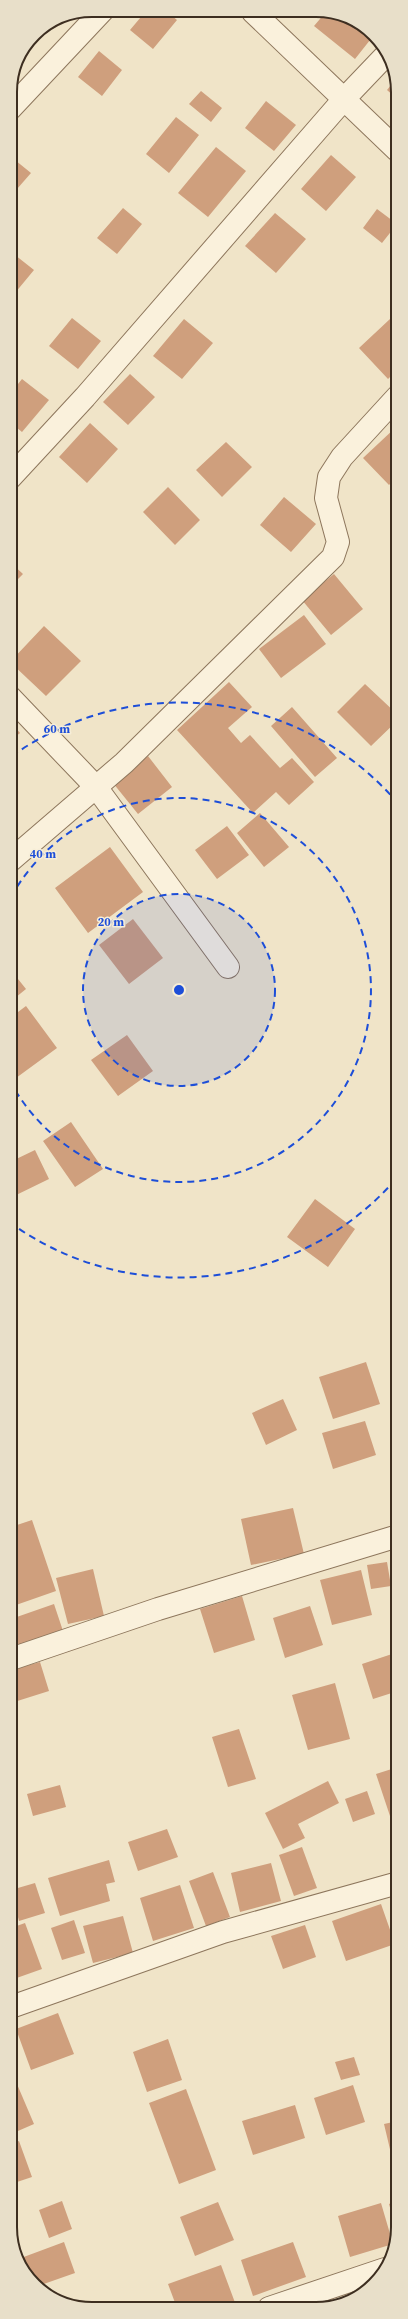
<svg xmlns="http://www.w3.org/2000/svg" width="408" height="2319" font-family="'Source Serif 4',serif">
<rect width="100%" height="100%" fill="#f0e4c8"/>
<!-- building -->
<path fill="#cf9f7d" d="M146,11H166L177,20L153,49L130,30Z
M325,13H337L374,35L355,59L314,26Z
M99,51L122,70L102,96L78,77Z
M396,79L397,81V99L387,90Z
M201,91L222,108L211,122L189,104Z
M266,101L296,125L274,151L245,128Z
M176,117L199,135L169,173L146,154Z
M216,147L246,171L208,217L178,193Z
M331,155L356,177L326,211L301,189Z
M10,156L31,173L10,197Z
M123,208L142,224L117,254L97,238Z
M377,209L397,224L382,243L363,228Z
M275,213L306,239L276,273L245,246Z
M15,255L34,270L10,299V261Z
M72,318L101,341L78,369L49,346Z
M184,319L213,343L182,379L153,356Z
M390,319L397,326V370L388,379L359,348Z
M130,374L155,397L128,425L103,402Z
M22,379L49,400L22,432L10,422V394Z
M90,423L118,449L87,483L59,457Z
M395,428L397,431V477L389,485L363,458Z
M226,442L252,467L222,497L196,470Z
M168,487L200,520L175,545L143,512Z
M284,497L316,524L291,552L260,525Z
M10,562L23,574L10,587Z
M334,574L363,609L331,635L302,600Z
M304,615L326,644L281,678L259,649Z
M44,626L81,661L46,696L10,662Z
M229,682L252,707L228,728L241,743L250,735L280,768L292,758L314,782L289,805L276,792L253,813L177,730Z
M365,684L398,715V720L371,746L337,712Z
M292,707L337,758L315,777L271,726Z
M10,721L20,733L10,741Z
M148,756L172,787L138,814L113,783Z
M260,813L289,847L264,867L237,833Z
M227,826L249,855L217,879L195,850Z
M110,847L143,892L88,933L55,888Z
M133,919L163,958L129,984L99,945Z
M10,969L26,989L10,1002Z
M26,1006L57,1048L16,1078L10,1071V1018Z
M127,1035L153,1071L118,1096L91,1060Z
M71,1122L103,1169L75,1187L43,1141Z
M35,1150L49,1179L10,1198V1162Z
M315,1199L355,1229L328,1267L287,1237Z
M366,1362L380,1404L333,1419L319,1377Z
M283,1399L297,1430L266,1445L252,1413Z
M365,1421L376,1455L333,1469L322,1433Z
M293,1508L304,1554L251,1565L241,1519Z
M32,1520L56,1591L16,1605L11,1588V1527Z
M387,1562L391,1586L371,1589L367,1565Z
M93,1569L104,1616L68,1624L56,1578Z
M361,1570L372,1615L332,1625L320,1580Z
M242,1596L255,1640L214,1653L200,1609Z
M54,1604L63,1631L11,1649V1619Z
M310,1606L323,1645L285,1658L273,1618Z
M398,1652V1691L373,1699L362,1664Z
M40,1662L49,1691L11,1703V1670Z
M335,1683L350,1739L308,1750L292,1695Z
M239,1729L256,1779L228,1787L212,1737Z
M398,1767V1840L376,1774Z
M328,1781L339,1803L298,1824L305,1838L283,1849L265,1813Z
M60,1785L66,1807L33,1816L27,1794Z
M367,1791L375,1814L353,1822L345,1799Z
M167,1829L178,1857L138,1871L128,1842Z
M302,1847L317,1888L294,1896L279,1855Z
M109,1860L115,1882L106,1884L110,1901L60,1916L48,1878Z
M271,1863L281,1901L240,1912L231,1873Z
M213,1872L230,1917L206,1926L189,1881Z
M35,1883L45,1913L19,1921L11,1890Z
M180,1885L194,1928L153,1941L140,1898Z
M381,1904L395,1944L346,1961L332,1921Z
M123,1916L133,1953L93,1963L83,1926Z
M74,1920L85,1953L62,1960L51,1928Z
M25,1923L42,1969L11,1980V1928Z
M305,1925L316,1957L283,1969L271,1936Z
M58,2013L74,2054L31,2070L16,2029Z
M168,2039L182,2080L147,2092L133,2052Z
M354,2057L360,2075L341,2080L335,2062Z
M11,2070L34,2124L11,2134Z
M353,2085L365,2122L326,2135L314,2098Z
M186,2089L216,2170L179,2184L149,2103Z
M295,2105L305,2138L253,2155L242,2121Z
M398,2121V2161L393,2162L384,2124Z
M19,2141L32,2177L11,2184V2144Z
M398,2200V2227L397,2232L389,2204Z
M62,2201L72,2229L49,2238L39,2210Z
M218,2202L234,2240L195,2256L180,2217Z
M381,2203L393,2244L350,2257L338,2216Z
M11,2214L18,2234L11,2236Z
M64,2242L75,2273L38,2286L30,2281L21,2258Z
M293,2242L306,2277L253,2296L241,2260Z
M221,2265L237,2308H177L168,2284Z
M365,2290L353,2300L322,2308Z"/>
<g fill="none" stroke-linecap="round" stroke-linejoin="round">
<!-- minor casing -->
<g stroke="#8d765c" stroke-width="24">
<path id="minor" d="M253,12L397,150
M10,109L103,10
M10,478L85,397L344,99L386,55
M10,697L96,787L228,967
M10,861L124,763L333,557L338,542L326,498L329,477L342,457L397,397
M11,1659L158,1609L398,1536
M11,2007L223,1932L398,1883
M269,2308L385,2269"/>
</g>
<!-- minor -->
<use href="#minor" stroke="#faf1dc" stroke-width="22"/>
</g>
<!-- distance rings -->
<circle cx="179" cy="990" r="96" fill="#1d4ed8" fill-opacity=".12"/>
<g fill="none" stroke="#1d4ed8" stroke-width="2" stroke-dasharray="7 5">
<circle cx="179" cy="990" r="96"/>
<path d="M11 897A192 192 0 1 1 11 1083"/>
<path d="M396 1179A288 288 0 0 1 12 1224M12 756A288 288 0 0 1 396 801"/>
</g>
<!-- crop -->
<path d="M0 0H408V2319H0ZM92 17H316A75 75 0 0 1 391 92V2227A75 75 0 0 1 316 2302H92A75 75 0 0 1 17 2227V92A75 75 0 0 1 92 17Z" fill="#e8dfc9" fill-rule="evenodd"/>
<path fill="none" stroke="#3d2e20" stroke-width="2" d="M92 17H316A75 75 0 0 1 391 92V2227A75 75 0 0 1 316 2302H92A75 75 0 0 1 17 2227V92A75 75 0 0 1 92 17Z"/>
<circle cx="179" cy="990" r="6" fill="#1d4ed8" stroke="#f7eed8" stroke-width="2"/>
<g font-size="12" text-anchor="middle" font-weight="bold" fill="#1d4ed8" stroke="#f7eed8" stroke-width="3" stroke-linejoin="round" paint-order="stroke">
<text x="57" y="733">60 m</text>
<text x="43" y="858">40 m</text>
<text x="111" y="926">20 m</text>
</g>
</svg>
